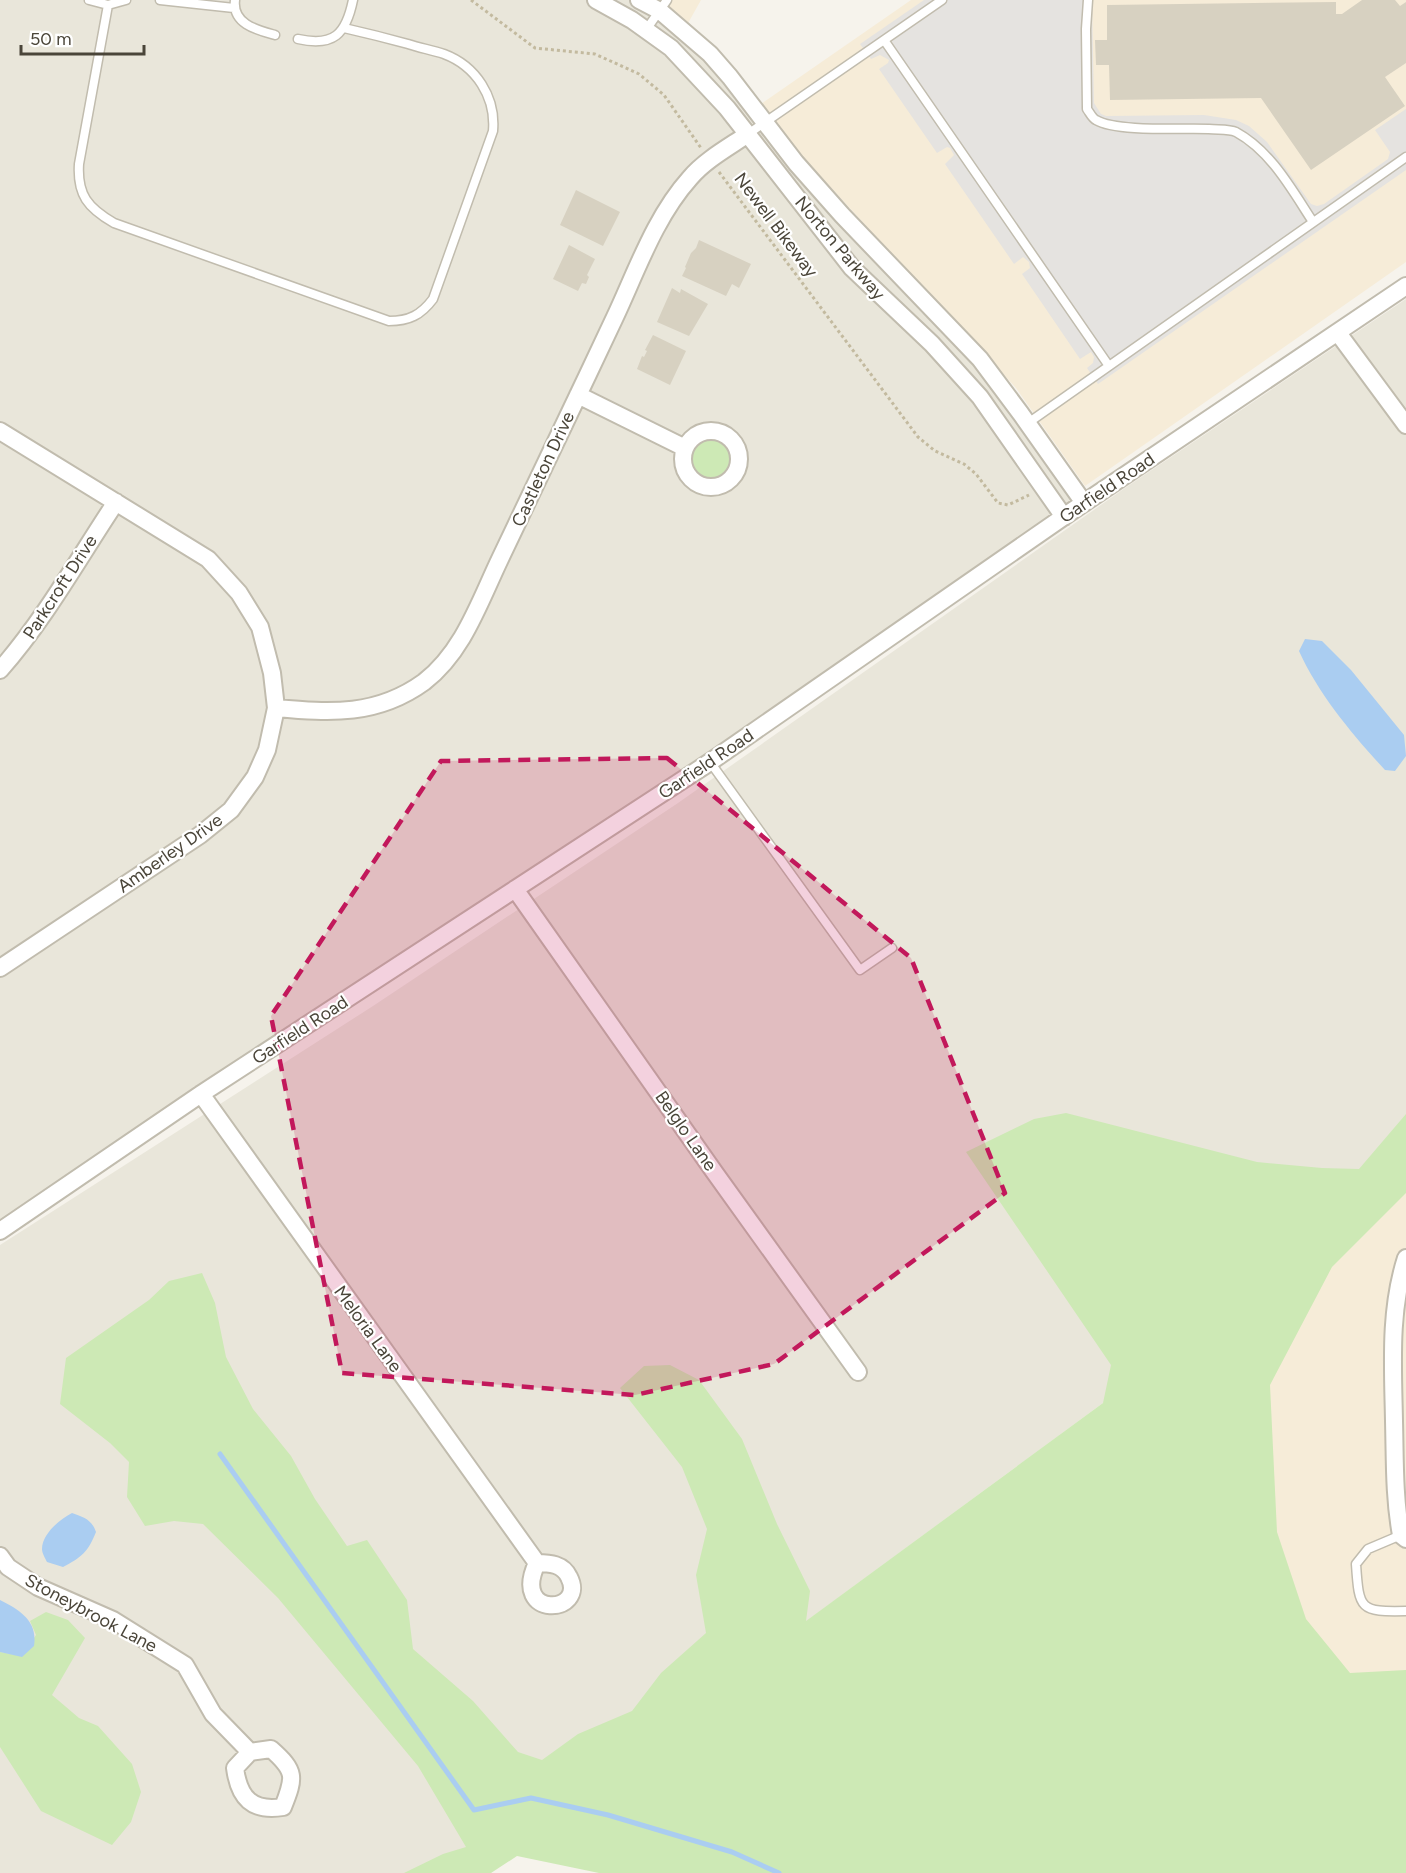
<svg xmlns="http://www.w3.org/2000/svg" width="1406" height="1873" font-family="Figtree,sans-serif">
<rect width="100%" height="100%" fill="#f6f3ec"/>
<!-- residential -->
<path fill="#e9e6da" d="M0,0H639L660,11L943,319L1084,503L0,1231Z
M1406,299V1150L1103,1403L650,1736L459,1873H0V1245L373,1006L678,803L1125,488Z"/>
<!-- commercial -->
<path fill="#f6ecd8" d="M651,0H701L687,25Z
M911,0H1406V262L1085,486L1016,388L796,150L758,106Z
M1406,1150V1873L1103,1403Z"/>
<!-- green -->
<path fill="#cde9b5" d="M692 459a20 20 0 1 1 40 0a20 20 0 1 1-40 0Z
M1066,1113L1257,1162L1322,1168L1359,1169L1406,1114V1193L1332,1267L1270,1385L1277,1532L1306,1619L1350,1673L1406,1670V1873H599L517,1856L491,1873H404L443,1854L466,1847L418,1766L278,1598L203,1524L174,1521L145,1526L127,1497L129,1462L110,1443L60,1404L66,1358L149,1300L169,1281L202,1273L215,1303L226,1357L253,1409L291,1456L315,1499L347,1546L367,1540L407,1600L413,1649L473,1701L518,1752L542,1760L578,1734L632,1711L661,1673L706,1633L696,1575L707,1529L682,1467L620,1388L644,1366L670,1365L699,1380L742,1439L777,1524L810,1591L806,1621L1103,1403L1111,1365L966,1152L1034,1119Z
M46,1612L68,1620L85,1638L52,1695L79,1718L98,1726L132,1764L141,1792L131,1822L112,1845L41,1811L0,1747V1652L22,1656L36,1635L30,1621Z"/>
<!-- parking -->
<path fill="#e5e3e0" d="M924,0H1092L1094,103L1101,114L1106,116L1204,115L1236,120L1249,126L1267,142L1311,204L1317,206L1324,204L1388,159L1390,152L1375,130L1406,109V170L1098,384L1087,368L1093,363L1094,357L1091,352L1080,359L1022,274L1030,268L1029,262L1023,257L1014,264L945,164L954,155L950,148L947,147L937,153L879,69L888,63L889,60L880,55L871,59L860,44Z"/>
<!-- water -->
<path fill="#aacdf1" d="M1305,639L1322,641L1351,670L1404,735L1406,756L1395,771L1385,770C1352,734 1319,695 1299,651Z
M72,1513C84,1517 92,1520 96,1532C88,1552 82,1557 63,1567L47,1562C45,1558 42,1553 42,1549C42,1534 60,1519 72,1513Z
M0,1600C20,1610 38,1621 34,1646L22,1657L0,1652Z"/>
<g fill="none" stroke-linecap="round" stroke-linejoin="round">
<!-- stream -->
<path stroke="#aacdf1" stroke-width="5" d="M220,1454L474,1810L531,1798L608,1815L732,1852L779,1873"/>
</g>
<!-- building -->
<path fill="#d7d1c1" d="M1362,0H1395L1400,6L1406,2V63L1385,77L1405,106L1311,170L1261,98L1110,100L1109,65H1096L1095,40H1107V5L1336,2V14H1342Z
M576,190L620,212L603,246L560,225Z
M699,240L751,264L739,288L732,284L726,296L682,276L686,268L685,267L691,253L696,248Z
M569,245L595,259L587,275L589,277L586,284L582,283L578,291L553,279Z
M672,288L680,293L681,289L708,304L689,336L657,322Z
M653,335L686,351L670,385L637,369L642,356L644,357L647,351L645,350Z"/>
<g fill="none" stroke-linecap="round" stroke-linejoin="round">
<!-- service casing -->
<g stroke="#c1bcae" stroke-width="11">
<path id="service" d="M89,0L108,5
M126,0L108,5L79,164C77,195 88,208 114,223L389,321C409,321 421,315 433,299L493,131C496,97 476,66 444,54C432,50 420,48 408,44C386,38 366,33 344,28
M160,0L234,8
M235,0C232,24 257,30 275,35
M1088,0L1086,29L1087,109C1090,113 1092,118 1096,120C1116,132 1183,128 1209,129C1218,130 1229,129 1236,132C1271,151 1292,190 1313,222
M646,30L667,0
M298,39C334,47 346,34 353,0
M884,40L1109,366
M748,134L942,0
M1028,423L1406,157
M710,762L860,970L892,948
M1401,1535L1368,1549L1356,1564C1359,1610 1360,1612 1406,1611"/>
</g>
<!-- minor casing -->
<g stroke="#c1bcae" stroke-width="20">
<path id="minor" d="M596,0L632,20L671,48L727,108L852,268L932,344L980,397L1064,517
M639,0L660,11L710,54L730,77L796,163L842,215L980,359L1021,414L1084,503
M1338,333L1406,425
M578,395L685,448
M683 459a28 28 0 1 1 56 0a28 28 0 1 1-56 0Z
M0,431L208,559L239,593L260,627L272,673L276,708L267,750L255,777L231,810L200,835L0,968
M0,670C45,619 78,559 116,502
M276,708C331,713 377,716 424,682C463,652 479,603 500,559C538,479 577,398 615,317C637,270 655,217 690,178C705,160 729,147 748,134
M515,889L715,1173L858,1372
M201,1094L537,1563C510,1620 588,1614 569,1577C563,1564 550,1563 537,1563
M0,1231L201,1094L710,762L1072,511L1406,286
M1406,1258C1389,1311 1393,1366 1394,1421C1395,1459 1394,1497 1401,1535L1406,1539
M0,1556L8,1567L38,1587L113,1620L185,1665L213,1714L250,1752
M271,1749C296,1771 295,1777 283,1807C252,1812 239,1798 235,1768L250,1752Z"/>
</g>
<!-- path -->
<path stroke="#c3ba9f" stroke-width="3" stroke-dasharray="3 3" stroke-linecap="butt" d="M471,0L535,48L595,54L639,74L664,95L701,148
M719,172L918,437L935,451L964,464L976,474L998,503L1008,505L1029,495"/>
<!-- service -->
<use href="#service" stroke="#fff" stroke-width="8"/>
<!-- minor -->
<use href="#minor" stroke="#fff" stroke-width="16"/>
</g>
<!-- marked area -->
<path fill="#c2185b" fill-opacity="0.2" stroke="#c2185b" stroke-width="4.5" stroke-dasharray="12 8" stroke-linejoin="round" d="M667,758L911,958L1005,1193L774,1364L635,1395L342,1373L271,1016L441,761Z"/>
<g text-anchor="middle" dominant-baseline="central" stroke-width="4.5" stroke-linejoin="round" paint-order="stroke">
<!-- street labels -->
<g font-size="18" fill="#4a4539" stroke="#fff">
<text transform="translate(776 225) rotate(53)">Newell Bikeway</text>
<text transform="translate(840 248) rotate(50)">Norton Parkway</text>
<text transform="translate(543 469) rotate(-65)">Castleton Drive</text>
<text transform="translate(1107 488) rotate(-34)">Garfield Road</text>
<text transform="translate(60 587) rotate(-57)">Parkcroft Drive</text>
<text transform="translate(706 764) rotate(-34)">Garfield Road</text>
<text transform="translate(170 853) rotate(-35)">Amberley Drive</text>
<text transform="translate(300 1030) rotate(-33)">Garfield Road</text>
<text transform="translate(686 1131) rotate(55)">Belglo Lane</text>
<text transform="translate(368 1329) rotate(54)">Meloria Lane</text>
<text transform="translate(91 1613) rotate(28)">Stoneybrook Lane</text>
</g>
</g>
<!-- scale -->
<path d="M21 45v9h123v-9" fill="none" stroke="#4a4539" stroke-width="3"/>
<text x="30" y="45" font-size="18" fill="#4a4539" stroke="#ffffff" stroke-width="4.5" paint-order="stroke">50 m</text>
</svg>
